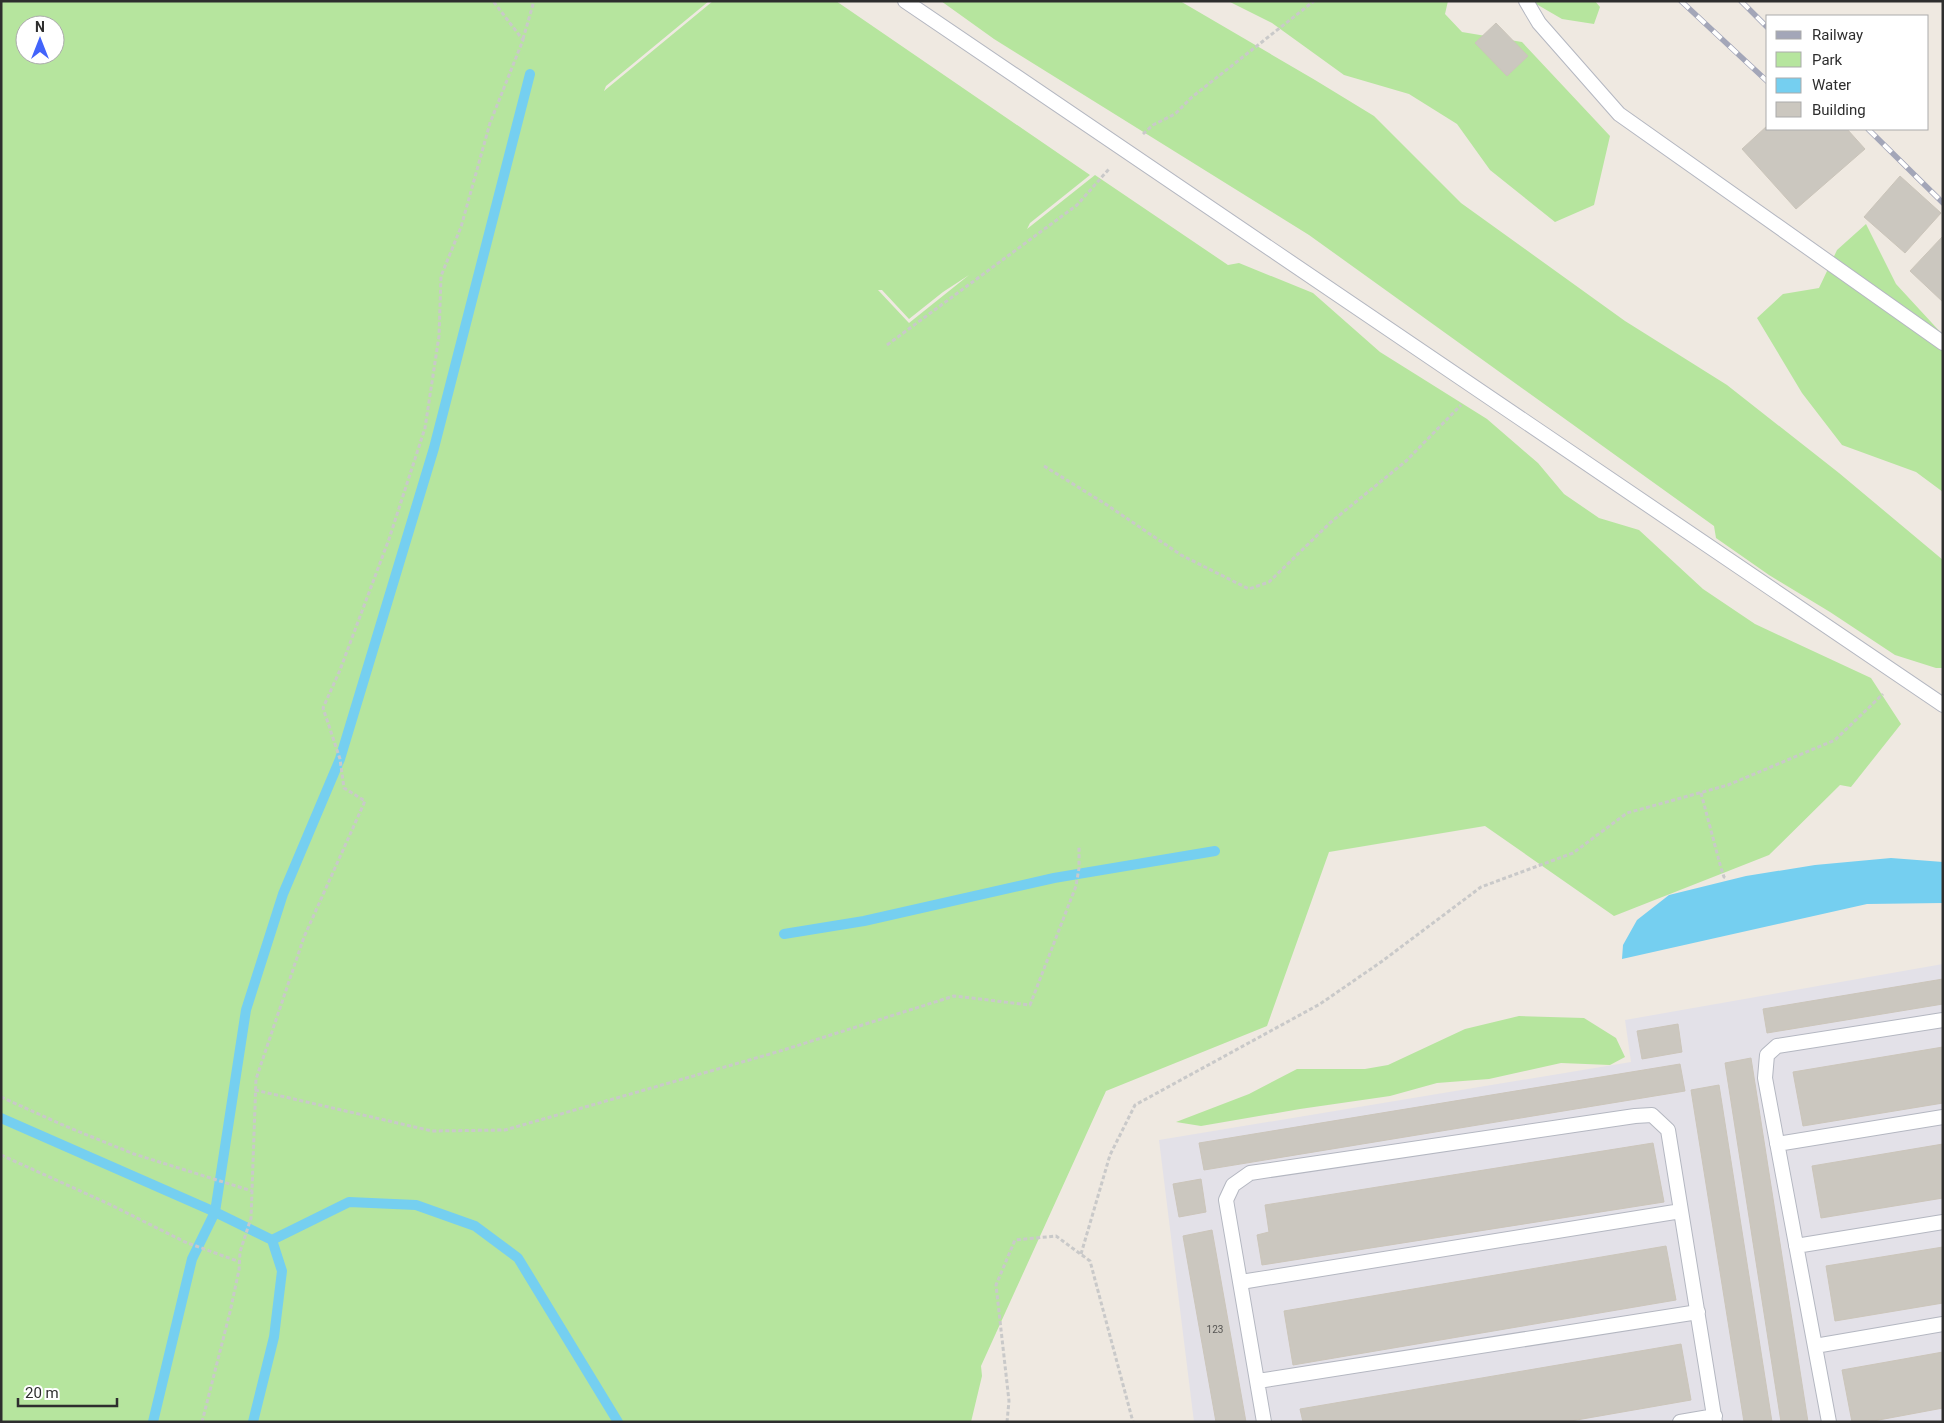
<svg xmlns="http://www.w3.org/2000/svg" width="1944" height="1423" font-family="Roboto,sans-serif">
<rect width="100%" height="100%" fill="#efe9e1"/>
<!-- industrial -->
<path fill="#e3e1e8" d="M1943,964V1422H1194L1159,1140L1631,1062L1625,1020Z"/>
<!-- green -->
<path fill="#b6e59e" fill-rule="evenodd" d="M1,1H709L606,86L604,91L713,1H836L1090,175L1030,223L1027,229L1095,175L1228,265L1239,263L1313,293L1380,352L1487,419L1538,463L1564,494L1599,518L1639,530L1703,589L1755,624L1871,678L1901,724L1851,787L1840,785L1769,855L1614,916L1485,826L1329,852L1267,1026L1106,1091L981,1366L982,1376L971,1422H1ZM25,25H55V55H25ZM969,275L909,323L878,290H882L909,319L943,292Z
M941,1H1180L1315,80L1374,116L1461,203L1625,321L1727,385L1839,473L1943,560V668H1936L1895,655L1830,612L1769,575L1716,538L1714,526L1309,235L994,39Z
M1228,1H1448L1445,14L1462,32L1522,42L1610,136L1594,205L1555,222L1490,170L1457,124L1409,94L1344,75L1272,23Z
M1531,1H1595L1600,7L1594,24L1562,19Z
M1866,224L1896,284L1943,335V492L1916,472L1842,445L1802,393L1757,318L1783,294L1819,288L1837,250Z
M1519,1016L1584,1018L1616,1038L1625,1057L1610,1065L1561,1063L1489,1079L1437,1083L1390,1096L1300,1109L1201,1126L1176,1122L1249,1094L1297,1069H1365L1388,1065L1465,1029Z"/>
<!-- water -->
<path fill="#75cff0" d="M1891,858L1943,862V903L1867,904L1622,959L1623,945L1637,920L1669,895L1746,876L1815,865Z"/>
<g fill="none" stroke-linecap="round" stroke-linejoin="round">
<!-- stream -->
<path stroke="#75cff0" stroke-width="10" d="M784,934L864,921L1054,878L1215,851
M1,1118L215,1212L272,1240L282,1271L274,1337L253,1422
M272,1240L349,1202L416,1205L475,1226L518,1258L618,1422
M153,1422L192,1259L215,1212L246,1010L283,894L340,759L434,448L530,74"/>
</g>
<!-- building -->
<path fill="#cbc7bf" stroke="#cbc5ba" d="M1496,23L1528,56L1507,76L1475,43Z
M1768,125V129H1847L1865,149L1796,209L1742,149Z
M1900,176L1941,213L1905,253L1864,217Z
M1943,236V302L1910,271Z
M1943,979V1004L1767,1033L1763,1009Z
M1678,1024L1682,1052L1642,1059L1637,1031Z
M1943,1047V1103L1803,1126L1793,1072Z
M1751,1058L1808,1422H1781L1725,1063Z
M1680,1064L1685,1091L1204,1170L1199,1143Z
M1719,1085L1772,1422H1744L1691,1090Z
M1653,1143L1664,1202L1262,1265L1257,1235L1269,1232L1265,1205Z
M1943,1144V1198L1821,1218L1812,1166Z
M1201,1179L1206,1212L1179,1217L1173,1184Z
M1212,1230L1246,1422H1216L1183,1236Z
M1666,1246L1676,1300L1293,1365L1284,1311Z
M1943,1247V1303L1835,1321L1826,1266Z
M1681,1344L1691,1400L1565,1422H1303L1300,1409Z
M1943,1352V1408L1868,1422H1852L1842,1370Z"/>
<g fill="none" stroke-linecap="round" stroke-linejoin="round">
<!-- service casing -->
<g stroke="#b4b7c1" stroke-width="16">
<path id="service" d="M905,1L1943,705
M1526,1L1539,23L1619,114L1943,343
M1777,1144L1943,1117
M1796,1246L1943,1222
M1241,1282L1681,1211
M1815,1346L1943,1324
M1258,1381L1698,1312
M1264,1422L1226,1200L1233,1185L1250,1173L1635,1116L1652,1115L1668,1130L1715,1422
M1680,1422L1715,1416
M1829,1422L1765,1078L1767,1055L1777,1046L1943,1020"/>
</g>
<!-- path -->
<path stroke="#c9c9c9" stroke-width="3" stroke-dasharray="4 2.5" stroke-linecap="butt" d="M523,39L534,1
M1143,134L1153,125L1175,114L1192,97L1314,1
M887,345L1077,205L1109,169
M1044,466L1107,505L1181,555L1249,589L1269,582L1331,522L1406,461L1461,405
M1701,793L1721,868L1724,877L1727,878
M255,1090L432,1131L505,1130L777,1052L954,996L1030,1005L1076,886L1079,868V846
M1,1097L65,1126L134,1154L252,1191
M1,1155L109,1204L185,1242L240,1262
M1081,1254L1110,1155L1135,1105L1320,1004L1381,962L1481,887L1573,853L1627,813L1728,785L1835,740L1883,694
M202,1422L230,1312L239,1270L240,1252L251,1218L256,1079L304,937L365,801L344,788L340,759L323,708L340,670L389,539L425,428L439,336L441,276L461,227L490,123L523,40L493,1
M1007,1422L1009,1401L996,1285L1015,1240L1056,1236L1090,1261L1133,1422"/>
<!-- service -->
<use href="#service" stroke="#fff" stroke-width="14"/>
<!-- rail casing -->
<g stroke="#a3a6b8" stroke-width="5.5">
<path id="rail" d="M1681,1L1768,82
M1741,1L1768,28
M1868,129L1943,203"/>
</g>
<!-- rail -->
<use href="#rail" stroke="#fff" stroke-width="4" stroke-dasharray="11" stroke-linecap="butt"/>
</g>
<g text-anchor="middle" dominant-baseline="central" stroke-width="4" stroke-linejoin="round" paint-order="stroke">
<!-- number labels -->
<g font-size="10" fill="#555452">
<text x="1215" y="1329">123</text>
</g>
</g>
<!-- border -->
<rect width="1944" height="1423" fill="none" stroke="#2e2e2e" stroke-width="5"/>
<!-- legend -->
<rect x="1766" y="15" width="162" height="115" fill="#ffffff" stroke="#ababab"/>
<rect x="1776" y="31" width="25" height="8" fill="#a3a6b8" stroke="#ababab"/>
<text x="1812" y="40" font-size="15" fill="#2e2e2e">Railway</text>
<rect x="1776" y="52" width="25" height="15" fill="#b6e59e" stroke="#ababab"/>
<text x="1812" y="65" font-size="15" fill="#2e2e2e">Park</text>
<rect x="1776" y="78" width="25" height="15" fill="#75cff0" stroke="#ababab"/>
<text x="1812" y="90" font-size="15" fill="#2e2e2e">Water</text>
<rect x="1776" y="102" width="25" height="15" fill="#cbc7bf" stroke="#ababab"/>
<text x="1812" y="115" font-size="15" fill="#2e2e2e">Building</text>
<!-- north arrow -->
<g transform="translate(40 40)"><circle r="24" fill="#ffffff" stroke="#ababab"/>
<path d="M0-4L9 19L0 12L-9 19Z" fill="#4264fb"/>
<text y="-8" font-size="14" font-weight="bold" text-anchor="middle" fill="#2e2e2e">N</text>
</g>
<!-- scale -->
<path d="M18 1398v8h99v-8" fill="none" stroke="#2e2e2e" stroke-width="2.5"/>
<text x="25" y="1398" font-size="15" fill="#2e2e2e" stroke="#ffffff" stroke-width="4" paint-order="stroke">20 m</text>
</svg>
